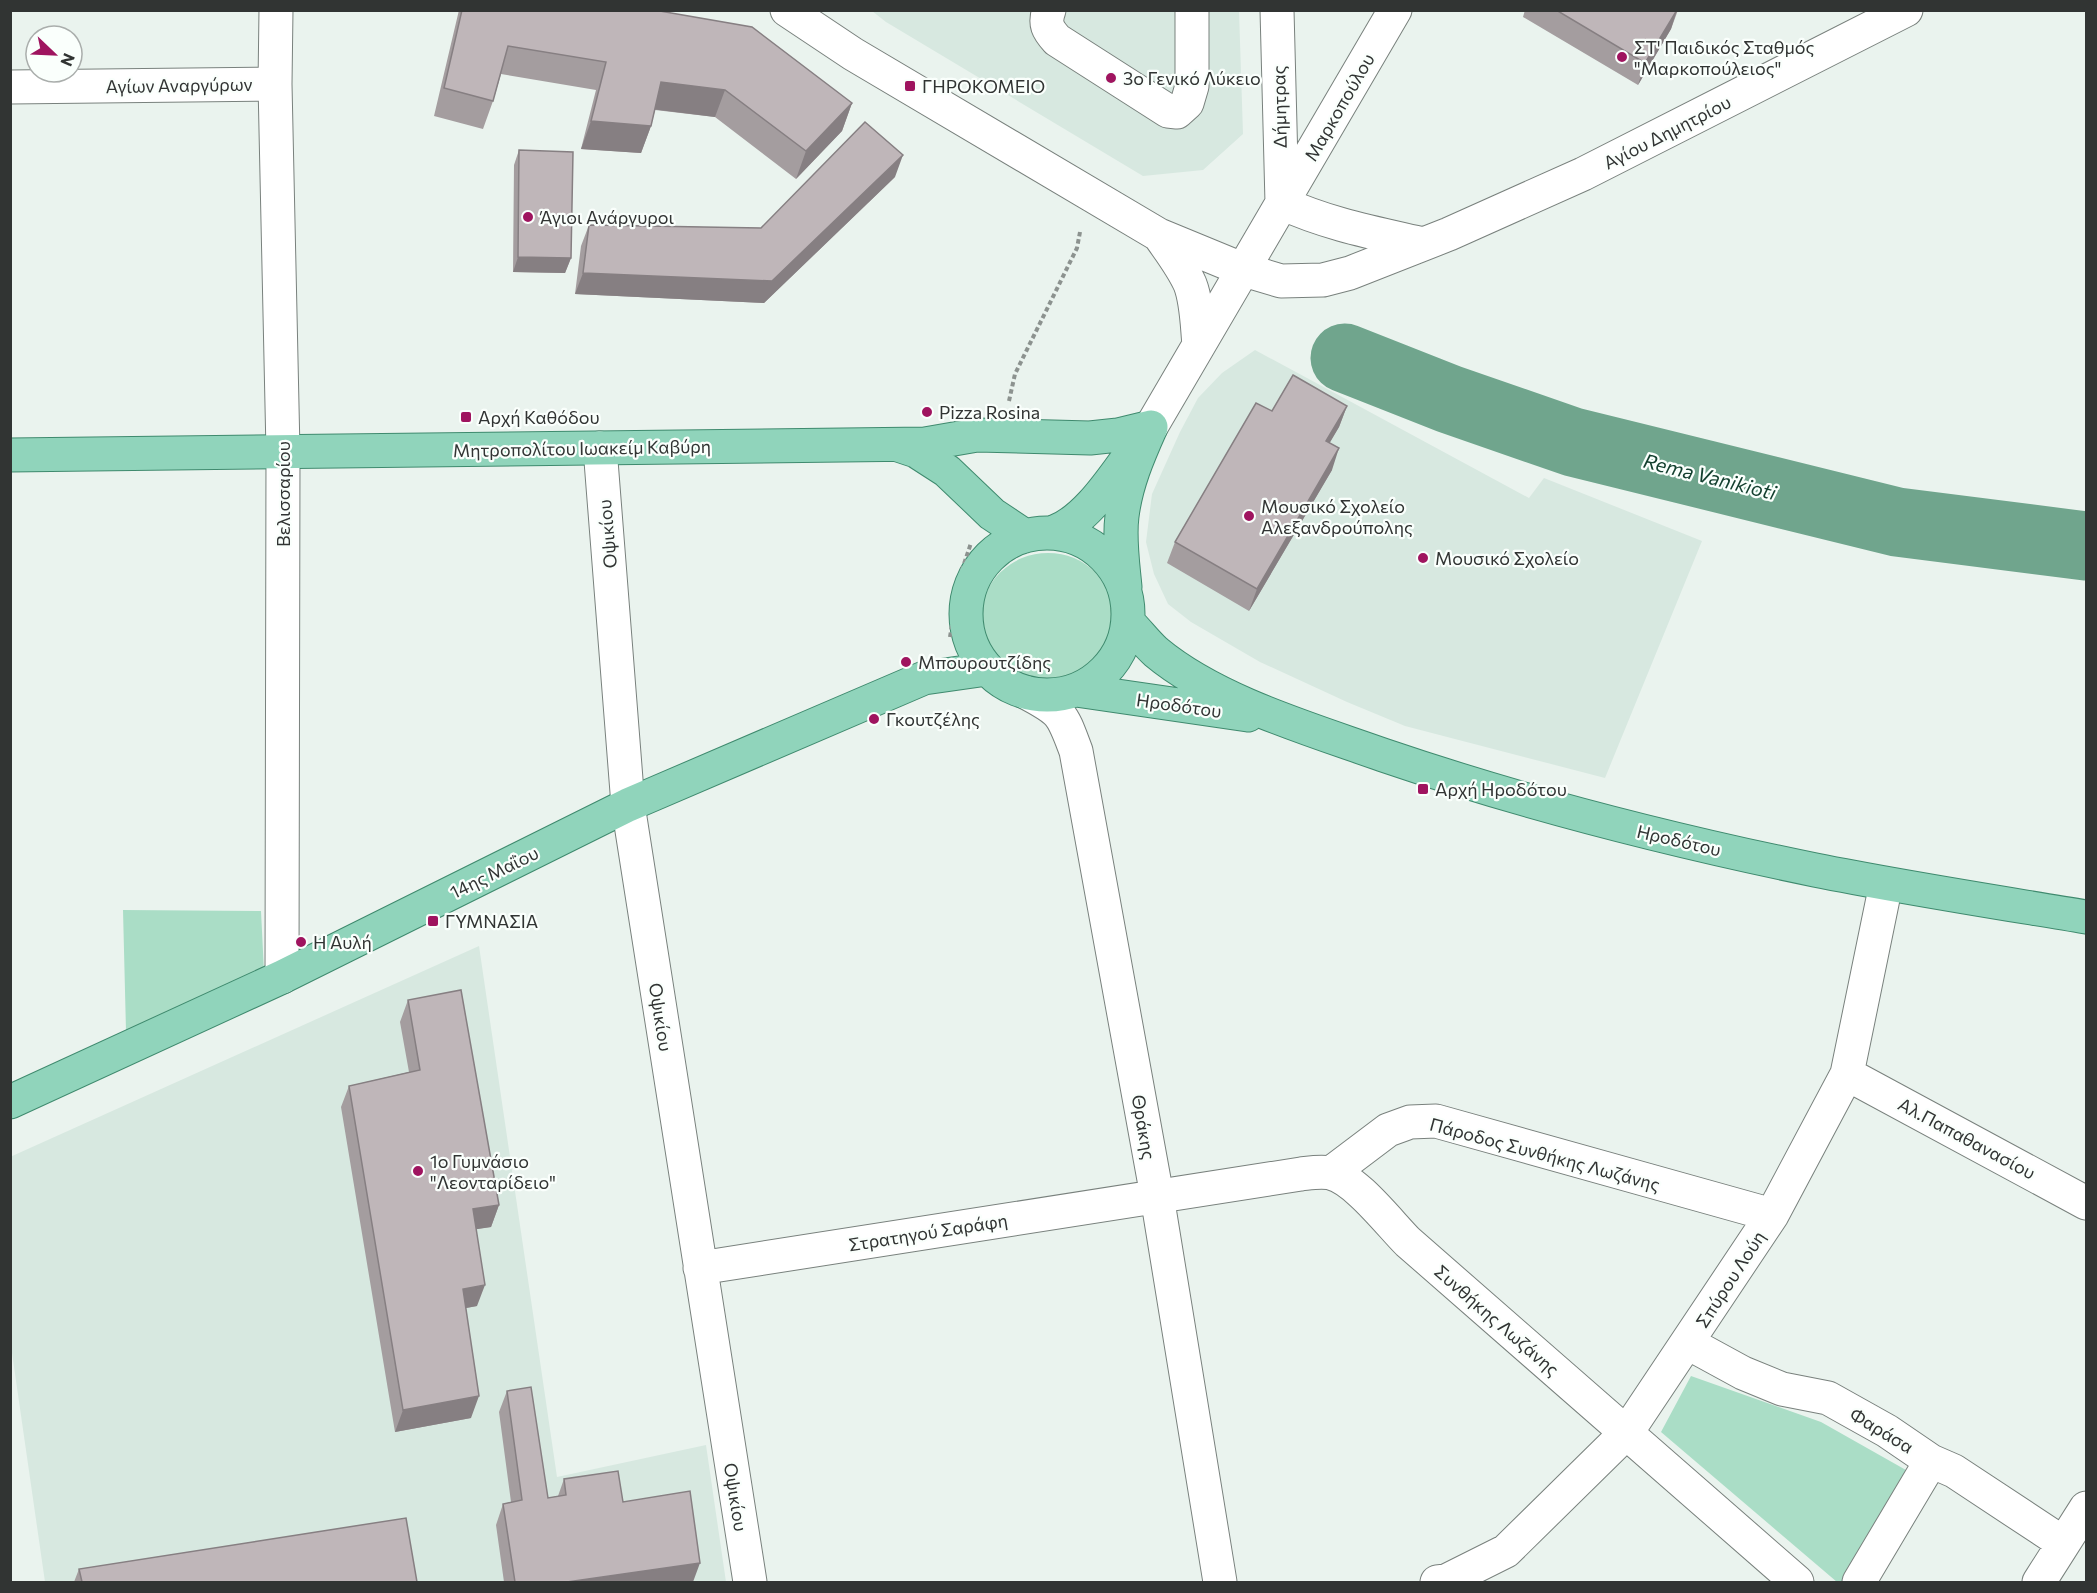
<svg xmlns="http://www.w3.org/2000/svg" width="2097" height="1593" font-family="Commissioner,sans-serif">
<rect width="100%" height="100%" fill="#eaf3ee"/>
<!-- built -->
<path fill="#d7e8e0" d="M872,11H1239L1243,134L1203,170L1143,176L886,22Z
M1255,350L1529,498L1544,478L1702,541L1605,778L1405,726L1347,702L1260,662L1191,622L1168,604L1154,574L1146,542L1152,494L1180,432L1198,398L1222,373Z
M479,946L557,1477L706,1445L726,1582H45L11,1346L10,1157Z"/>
<!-- green -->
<path fill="#aaddc6" d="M980 621a68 68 0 1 1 136 0a68 68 0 1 1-136 0Z
M123,910L261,911L264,972L126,1031Z
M1691,1376L1821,1422L1913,1474L1846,1582H1837L1661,1432Z"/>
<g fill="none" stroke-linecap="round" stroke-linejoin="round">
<!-- river -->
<path stroke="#70a58d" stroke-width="69" d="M1345,358L1449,399L1573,442L1897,522L2086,546"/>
<!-- minor casing -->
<g stroke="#79817d" stroke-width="35">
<path id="minor" d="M276,10L275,84L283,451L282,977
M787,10L853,54L1159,235L1244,270L1281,281L1323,280L1350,273L1449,234L1583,174L1906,10
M1049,10C1044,24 1048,30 1057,40L1168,111L1177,112L1187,103L1192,86V10
M1277,10L1282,203
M10,87L275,84
M1282,203C1327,224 1375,233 1423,244
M1159,235C1170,251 1182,266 1190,284C1197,302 1197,325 1199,345
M1151,427L1395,10
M600,448L628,805L750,1582
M1027,693C1063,712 1062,714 1076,751L1157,1196L1220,1582
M1847,1074L2086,1203
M1331,1173L1388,1130L1410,1122L1436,1121L1772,1215
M700,1268L1301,1174C1310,1173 1321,1171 1330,1173C1356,1179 1389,1223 1408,1242L1797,1582
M1688,1343L1743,1373L1782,1389L1828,1398L1887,1431L1931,1461L1954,1471L2063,1543
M1437,1582L1446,1581L1506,1551L1627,1432L1772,1215L1847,1074L1886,884
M1859,1582L1931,1461
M2039,1582L2086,1508"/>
</g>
<!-- major casing -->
<g stroke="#3f8a6e" stroke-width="35">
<path id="major" d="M898,445L916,451L947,471L992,514L1025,536
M10,455L925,444L977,435L1090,438L1118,435L1151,427
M1054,532C1085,521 1111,481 1130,455
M966 614a81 81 0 1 1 162 0a81 81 0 1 1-162 0Z
M1125,587C1123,565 1119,539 1122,516C1126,484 1138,456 1151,427
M1128,622C1138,632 1146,643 1156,652C1216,702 1310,729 1383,755C1524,803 1669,840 1815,870C1905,888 1996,902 2086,917
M1076,690L1248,715
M10,1102L282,977L628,805L924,678L987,669"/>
</g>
<!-- path -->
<path stroke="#8c928f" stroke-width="4" stroke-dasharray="4.5 3" stroke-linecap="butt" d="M1009,401L1015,374L1077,248L1080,232
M950,637L960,576L971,543"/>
<!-- minor -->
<use href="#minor" stroke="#fff" stroke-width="33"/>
<!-- major -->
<use href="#major" stroke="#90d4bb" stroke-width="33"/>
</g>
<!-- wall -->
<path fill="#a49d9f" d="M459,10H654L852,103L842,131L796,179L715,117L655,110L651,126L641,153L581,149L596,90L501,74L493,101L483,129L434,116Z
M1525,10H1678L1671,29L1638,85L1523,17Z
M519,150L571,258L565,273L513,272L514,165Z
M895,177L764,303L575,294L581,246L589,225L761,228Z
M1347,406L1339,427L1329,443L1332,470L1249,611L1167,563L1175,542L1272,411Z
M408,1000L499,1205L491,1227L476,1229L477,1306L466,1308L471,1418L395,1432L341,1107L349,1086L409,1072L400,1022Z
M507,1391L548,1498L558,1496L564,1479L623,1502L693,1582H504L496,1525L503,1504L511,1502L499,1412Z
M79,1569L417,1582H74Z"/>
<!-- shaded-wall -->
<path fill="#867f82" d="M1677,10L1671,29L1638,85L1645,63Z
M661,82L725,90L715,117L651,109Z
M852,103L842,131L796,179L806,151Z
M591,121L651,126L641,153L581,149Z
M903,155L895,177L764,303L575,294L583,273L772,281Z
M518,257L571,258L565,273L513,272Z
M1347,406L1339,427L1318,463L1326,441Z
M1339,448L1332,470L1249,611L1257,589Z
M499,1205L491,1227L465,1231L473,1209Z
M485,1285L477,1306L455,1310L463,1289Z
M479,1396L471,1418L395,1432L403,1410Z
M700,1563L693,1582H567Z"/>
<!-- building -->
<path fill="#bfb6b9" stroke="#867f82" stroke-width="1.5" d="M462,10H654L752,27L852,103L806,151L725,90L661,82L651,126L591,121L606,62L508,46L493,101L444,88Z
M1556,10H1677L1645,63Z
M865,122L903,155L772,281L583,273L589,225L761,228Z
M519,150L573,152L571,258L518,257Z
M1293,375L1347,406L1326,441L1339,448L1257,589L1175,542L1256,403L1272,411Z
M461,990L499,1205L473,1209L485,1285L463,1289L479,1396L403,1410L349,1086L420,1070L408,1000Z
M531,1387L548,1498L566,1495L564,1479L618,1471L623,1502L690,1491L700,1563L567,1582H515L503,1504L522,1500L507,1391Z
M406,1518L417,1582H82L79,1569Z"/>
<!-- markers -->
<g fill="#9f145f" stroke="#fafffc" stroke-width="2">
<circle cx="1622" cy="57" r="6"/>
<circle cx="1111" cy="78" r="6"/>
<rect x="904" y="80" width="12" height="12" rx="3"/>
<circle cx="528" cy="217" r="6"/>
<circle cx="927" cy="412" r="6"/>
<rect x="460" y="411" width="12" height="12" rx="3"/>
<circle cx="1249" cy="516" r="6"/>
<circle cx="1423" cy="558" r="6"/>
<circle cx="906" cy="662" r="6"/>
<circle cx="874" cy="719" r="6"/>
<rect x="1417" y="783" width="12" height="12" rx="3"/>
<rect x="427" y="915" width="12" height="12" rx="3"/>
<circle cx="301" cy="942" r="6"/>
<circle cx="418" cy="1171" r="6"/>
</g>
<g text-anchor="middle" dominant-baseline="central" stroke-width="4.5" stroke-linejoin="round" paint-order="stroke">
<!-- poi labels -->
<g font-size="18" fill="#313433" stroke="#fafffc" text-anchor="start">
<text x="1634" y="47">ΣΤ' Παιδικός Σταθμός<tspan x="1634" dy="21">"Μαρκοπούλειος"</tspan></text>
<text x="1123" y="78">3o Γενικό Λύκειο</text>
<text x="922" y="86">ΓΗΡΟΚΟΜΕΙΟ</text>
<text x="540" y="217">Άγιοι Ανάργυροι</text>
<text x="939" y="412">Pizza Rosina</text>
<text x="478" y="417">Αρχή Καθόδου</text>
<text x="1261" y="506">Μουσικό Σχολείο<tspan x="1261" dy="21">Αλεξανδρούπολης</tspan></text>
<text x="1435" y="558">Μουσικό Σχολείο</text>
<text x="918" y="662">Μπουρουτζίδης</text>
<text x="886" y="719">Γκουτζέλης</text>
<text x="1435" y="789">Αρχή Ηροδότου</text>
<text x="445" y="921">ΓΥΜΝΑΣΙΑ</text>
<text x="313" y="942">Η Αυλή</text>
<text x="430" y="1161">1ο Γυμνάσιο<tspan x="430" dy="21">"Λεονταρίδειο"</tspan></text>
</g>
<!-- street labels -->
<g font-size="18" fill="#313433" stroke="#fafffc">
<text transform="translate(179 85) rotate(-1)">Αγίων Αναργύρων</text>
<text transform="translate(1279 107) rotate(-91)">Δήμητρας</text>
<text transform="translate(1339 107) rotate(-60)">Μαρκοπούλου</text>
<text transform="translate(1667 132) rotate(-27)">Αγίου Δημητρίου</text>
<text transform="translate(582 448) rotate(-1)">Μητροπολίτου Ιωακείμ Καβύρη</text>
<text transform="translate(283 494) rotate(-90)">Βελισσαρίου</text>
<text transform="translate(607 534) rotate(-95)">Οψικίου</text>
<text transform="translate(1179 705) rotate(8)">Ηροδότου</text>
<text transform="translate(1679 840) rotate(13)">Ηροδότου</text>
<text transform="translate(494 872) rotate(-26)">14ης Μαΐου</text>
<text transform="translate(661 1017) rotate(81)">Οψικίου</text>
<text transform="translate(1144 1127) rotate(80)">Θράκης</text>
<text transform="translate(1967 1138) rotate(28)">Αλ.Παπαθανασίου</text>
<text transform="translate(1545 1154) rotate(15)">Πάροδος Συνθήκης Λωζάνης</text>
<text transform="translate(928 1232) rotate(-9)">Στρατηγού Σαράφη</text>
<text transform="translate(1730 1279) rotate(-57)">Σπύρου Λούη</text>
<text transform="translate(1497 1320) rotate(41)">Συνθήκης Λωζάνης</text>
<text transform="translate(1882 1430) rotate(31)">Φαράσα</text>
<text transform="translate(736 1497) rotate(81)">Οψικίου</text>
</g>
<!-- water labels -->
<g font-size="20" font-style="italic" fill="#13402f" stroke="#fafffc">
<text transform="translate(1710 476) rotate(14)">Rema Vanikioti</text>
</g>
</g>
<!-- border -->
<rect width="2097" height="1593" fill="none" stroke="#313433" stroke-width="24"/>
<!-- north arrow -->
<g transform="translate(54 54) rotate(113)"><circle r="28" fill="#fafffc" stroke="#aaaeac" stroke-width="1.5"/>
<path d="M0-4.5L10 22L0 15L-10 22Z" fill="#9f145f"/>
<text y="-9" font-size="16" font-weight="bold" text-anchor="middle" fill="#313433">N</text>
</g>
</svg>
